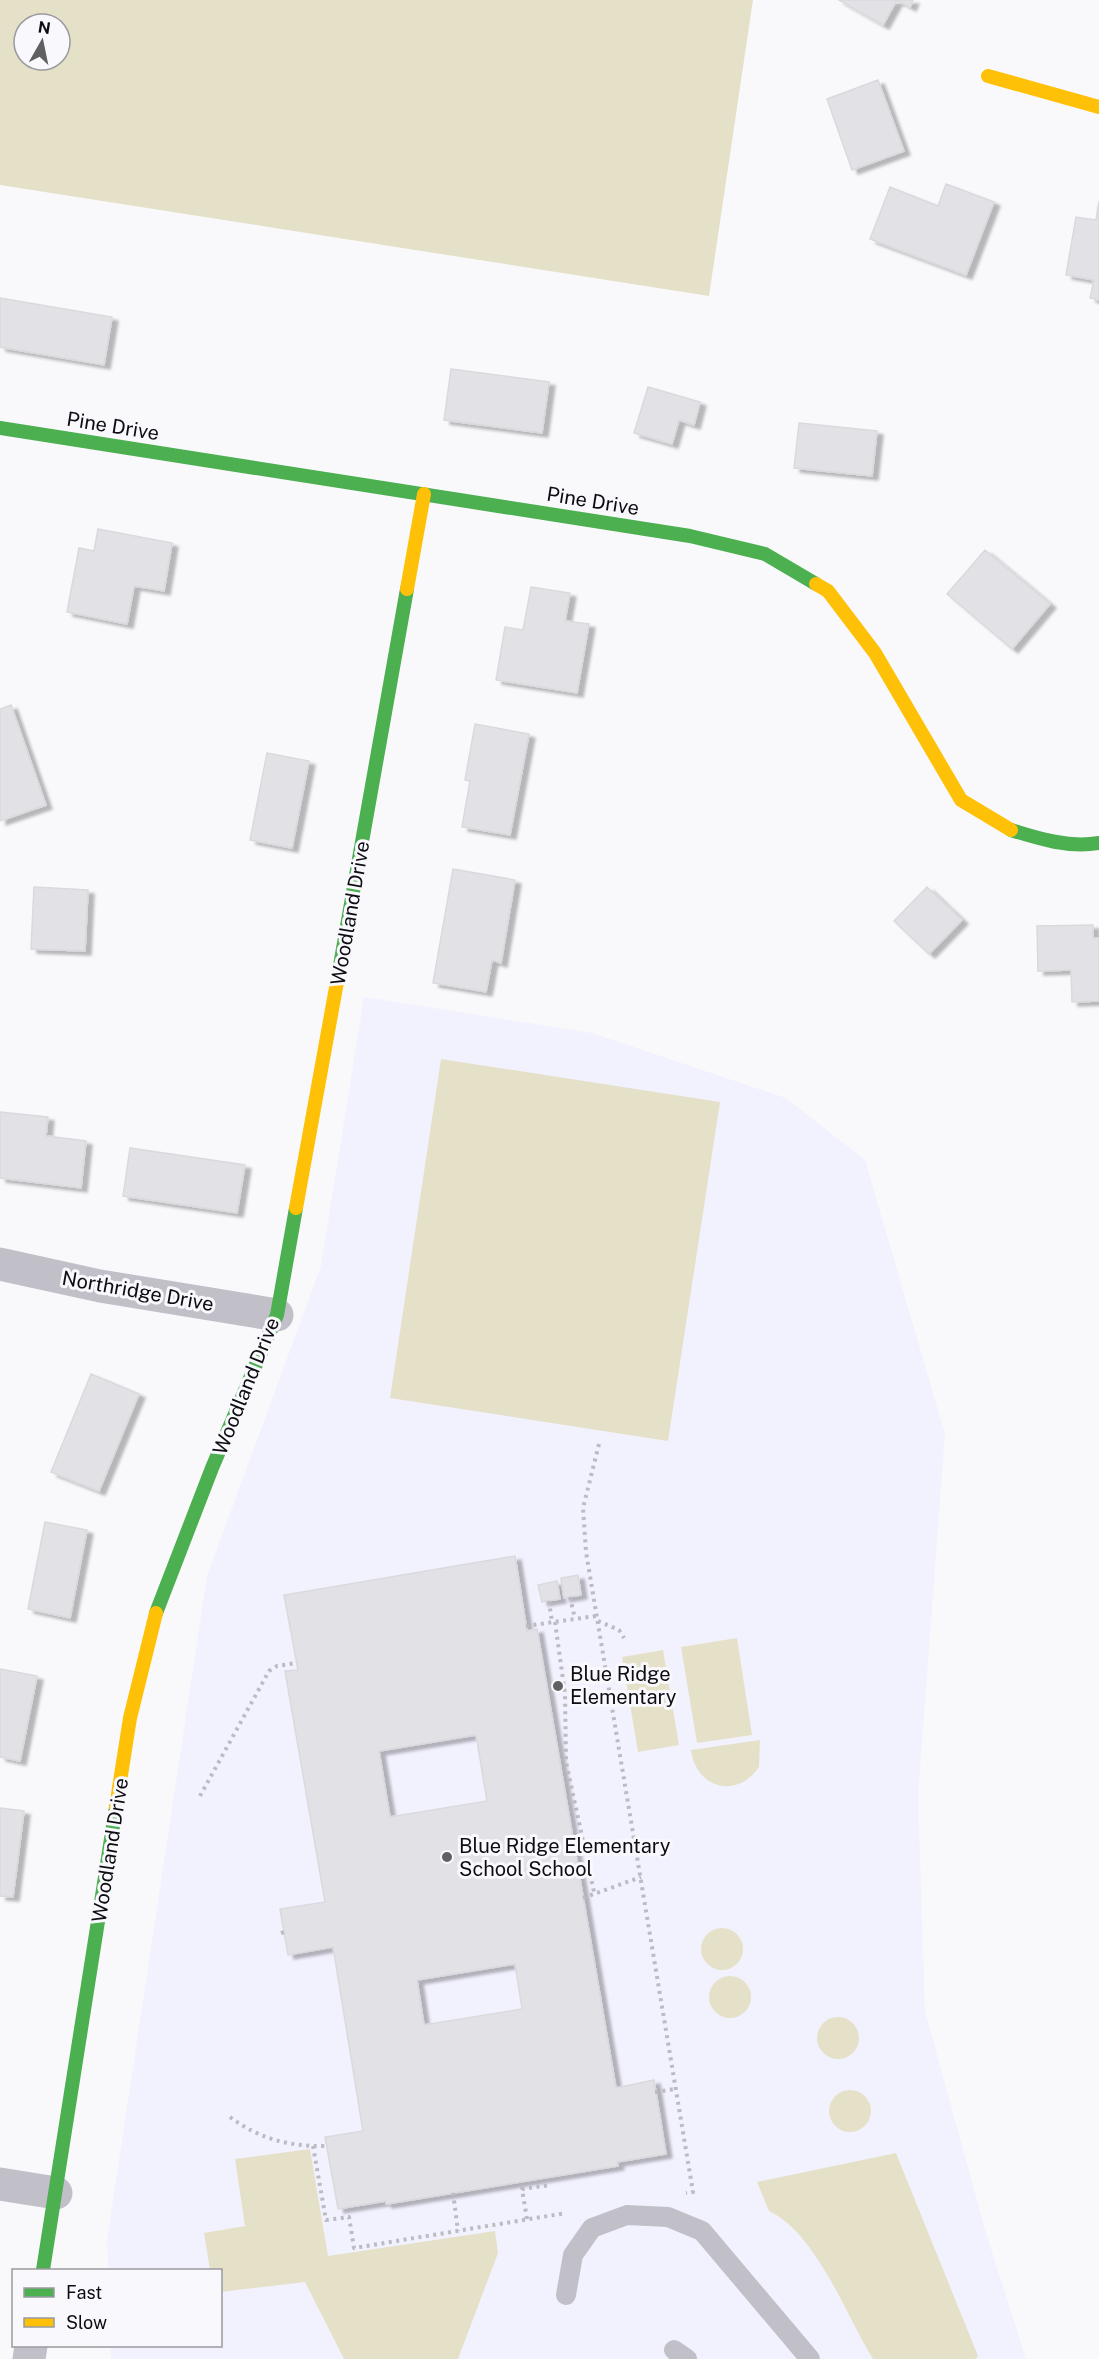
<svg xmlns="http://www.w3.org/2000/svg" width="1099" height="2359" font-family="'Public Sans',sans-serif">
<defs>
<filter id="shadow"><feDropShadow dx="6" dy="4" stdDeviation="1.5" flood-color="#0004"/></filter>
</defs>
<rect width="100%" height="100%" fill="#f9f9fc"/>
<!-- built -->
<path fill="#f2f1fe" d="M364,997L592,1033L786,1098L865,1160L945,1434L918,1795L925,2011L986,2233L1026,2359H111V2346H220V2270H108L107,2240L207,1576L321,1266Z"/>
<!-- green -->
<path fill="#e5e1c8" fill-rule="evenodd" d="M0,0H753L709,296L0,185ZM24,24H60V60H24Z
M441,1059L720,1102L668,1441L390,1398Z
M737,1638L752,1735L697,1743L681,1647Z
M663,1650L679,1745L638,1752L622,1657Z
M760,1740L759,1767C736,1800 696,1788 691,1750Z
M701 1949a21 21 0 1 1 42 0a21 21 0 1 1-42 0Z
M709 1997a21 21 0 1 1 42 0a21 21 0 1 1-42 0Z
M817 2038a21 21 0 1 1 42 0a21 21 0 1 1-42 0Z
M829 2111a21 21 0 1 1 42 0a21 21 0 1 1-42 0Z
M310,2149L328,2256L495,2231L498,2253L458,2359H344L305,2282L221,2292L220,2270H210L204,2233L245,2226L235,2159Z
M896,2153L978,2356L975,2359H873C846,2315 816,2233 769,2211L757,2182Z"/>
<!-- building -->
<path fill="#e2e2e6" stroke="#dadade" stroke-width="1.5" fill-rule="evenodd" filter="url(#shadow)" d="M839,0H913L910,7L897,0L883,25Z
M878,80L904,151L852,170L827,99Z
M946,184L994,202L966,275L870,239L890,187L938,206Z
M1099,201V300L1090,298L1094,280L1066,275L1076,217L1096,220Z
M0,298L112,317L104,365L0,347Z
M451,369L549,382L542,433L444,420Z
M648,387L700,402L694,425L679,420L672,444L634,433Z
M799,423L877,431L872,476L794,468Z
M98,529L172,543L164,591L134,586L127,624L67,612L79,548L94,551Z
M985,550L1050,604L1012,649L947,594Z
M531,587L570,593L565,621L589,624L577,693L496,680L505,627L523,630Z
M11,705L46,805L0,821V709Z
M475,724L529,734L510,835L462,827L470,781L465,780Z
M267,753L309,761L292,848L250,840Z
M453,869L515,880L501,963L492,960L486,992L433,983Z
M34,887L88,890L85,951L31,949Z
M927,887L962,920L929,954L894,921Z
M1093,925V938H1099V1001L1072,1002L1071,970L1038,971L1037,926Z
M0,1112L48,1117L46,1136L86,1141L81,1188L0,1178Z
M130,1148L245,1165L237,1213L123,1196Z
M91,1374L139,1394L99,1491L51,1472Z
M45,1522L87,1530L70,1618L28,1609Z
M515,1556L527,1631L537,1629L616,2088L654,2080L666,2154L617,2162L618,2166L386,2204V2201L338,2209L325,2137L363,2131L333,1947L288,1955L280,1909L325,1902L285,1671L298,1670L284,1595ZM476,1735L487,1801L390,1817L379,1751ZM515,1964L522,2009L424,2025L417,1980Z
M578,1575L581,1595L564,1598L561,1578Z
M557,1581L560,1599L542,1602L538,1585Z
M0,1669L37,1676L20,1761L0,1757Z
M0,1808L24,1811L13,1897L0,1896Z"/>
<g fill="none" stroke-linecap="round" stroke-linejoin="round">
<!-- path -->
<path stroke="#bcbbc1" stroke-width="4" stroke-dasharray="3 4.5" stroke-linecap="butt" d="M599,1444L583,1508L586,1552L693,2192L686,2193
M570,1597L575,1619
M549,1601L552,1622
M598,1621L619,1630L624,1638
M555,1622L565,1694L566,1762L594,1892
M526,1626L596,1616
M200,1796L269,1671L277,1666L296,1663
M583,1898L641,1877
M281,1933L284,1932
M655,2092L675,2089
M230,2117C259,2139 291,2147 327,2146
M313,2146L326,2220L349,2217L354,2248L566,2213
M453,2193L458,2231
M527,2219L522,2189L551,2185"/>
<!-- lane -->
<path stroke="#c1c0c9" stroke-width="20" d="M566,2295L573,2255L592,2228L627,2215L668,2217L702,2231L810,2359
M674,2350L687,2359"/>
<!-- street -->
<path stroke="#c1c0c9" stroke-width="33" d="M0,1264L100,1286L277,1315
M0,2184L56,2193
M29,2359L31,2346"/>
<!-- fast -->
<path stroke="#4caf50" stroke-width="14" d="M0,428L690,536L765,554L816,584
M1011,830C1040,839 1069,848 1099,843
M339,971L407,589
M156,1613L212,1468L277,1315L296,1208
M43,2270L116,1807"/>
<!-- slow -->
<path stroke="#ffc107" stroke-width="14" d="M988,76L1099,107
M816,584L828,591L875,653L961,800L1011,830
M407,589L424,494
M296,1208L339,971
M116,1807L130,1718L156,1613"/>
</g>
<!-- markers -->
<g fill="#606063" stroke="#f8f8fd" stroke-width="2">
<circle cx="558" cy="1686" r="6"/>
<circle cx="447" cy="1857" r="6"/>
</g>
<g text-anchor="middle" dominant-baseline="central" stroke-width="6" stroke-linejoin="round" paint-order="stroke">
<!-- street labels -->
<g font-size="20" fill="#0d0d11" stroke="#f8f8fd">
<text transform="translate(113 426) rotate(9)">Pine Drive</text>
<text transform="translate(593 501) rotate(9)">Pine Drive</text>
<text transform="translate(350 913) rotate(-80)">Woodland Drive</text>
<text transform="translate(138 1291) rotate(10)">Northridge Drive</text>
<text transform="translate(246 1386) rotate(-68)">Woodland Drive</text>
<text transform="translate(110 1850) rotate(-81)">Woodland Drive</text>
</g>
<!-- poi labels -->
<g font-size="20" fill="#0d0d11" stroke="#f8f8fd" text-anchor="start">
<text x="570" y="1674">Blue Ridge<tspan x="570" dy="23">Elementary</tspan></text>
<text x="459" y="1846">Blue Ridge Elementary<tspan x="459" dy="23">School School</tspan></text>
</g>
</g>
<!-- legend -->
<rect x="12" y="2269" width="210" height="78" fill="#f8f8fd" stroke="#9a9a9f" stroke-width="1.5"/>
<rect x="24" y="2288" width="30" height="9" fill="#4caf50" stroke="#9a9a9f" stroke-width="1.5"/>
<text x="66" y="2299" font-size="18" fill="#0d0d11">Fast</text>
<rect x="24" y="2318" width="30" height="9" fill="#ffc107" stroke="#9a9a9f" stroke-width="1.5"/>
<text x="66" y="2329" font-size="18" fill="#0d0d11">Slow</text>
<!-- north arrow -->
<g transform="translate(42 42) rotate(9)"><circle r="28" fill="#f8f8fd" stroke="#9a9a9f" stroke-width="1.5"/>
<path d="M0-4.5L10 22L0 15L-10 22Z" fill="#606063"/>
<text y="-9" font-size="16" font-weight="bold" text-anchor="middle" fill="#0d0d11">N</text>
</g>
</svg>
